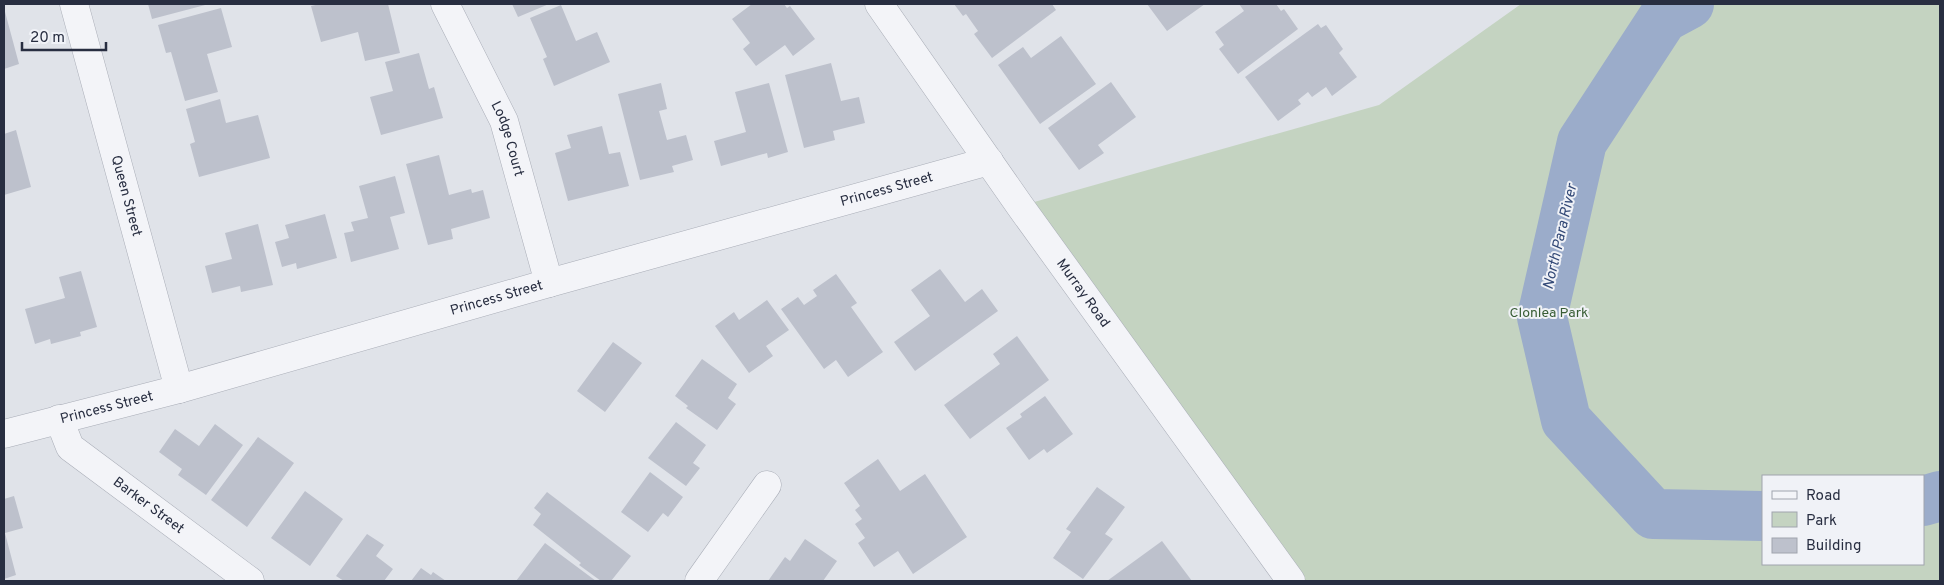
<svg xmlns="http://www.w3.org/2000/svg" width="1944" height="585" font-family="Overpass,sans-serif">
<rect width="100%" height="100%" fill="#e0e3e9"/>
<!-- green -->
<path fill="#c4d3c1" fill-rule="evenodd" d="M1521,4H1940V581H1291L1020,206L1379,105ZM1763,476H1923V564H1763Z"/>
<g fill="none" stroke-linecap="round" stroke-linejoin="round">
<!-- river -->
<path stroke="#9bacca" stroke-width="50" d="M1689,4L1663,18L1582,142L1542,317L1566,420L1653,514L1763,516
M1923,501L1940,496"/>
</g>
<!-- building -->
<path fill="#bdc1cc" d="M148,4H209L152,19Z
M320,4H388L400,53L365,61L358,32L321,42L311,6Z
M512,4H549L518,17Z
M752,4H784L787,8L790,6L815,39L793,56L785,45L756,66L743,49L750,43L732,19Z
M954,4H1052L1056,10L992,58L974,34L978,31L966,14L963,16Z
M1147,4H1205L1167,31Z
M1239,4H1276L1281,11L1284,9L1298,29L1238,74L1219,49L1224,45L1215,32L1244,11Z
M561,5L576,41L597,32L610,62L554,86L543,59L547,57L530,18Z
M4,8L19,64L4,69Z
M221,8L232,47L207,54L218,92L185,101L171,52L166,53L158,25Z
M1318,24L1321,28L1326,25L1343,49L1339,53L1357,77L1332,96L1326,87L1312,97L1308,92L1298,100L1301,104L1278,121L1245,77Z
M1061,36L1096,84L1040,124L998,65L1023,47L1031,58Z
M419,53L429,89L434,87L443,118L381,135L370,97L393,91L385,62Z
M831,63L841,101L859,97L865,123L833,131L835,140L804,148L785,75Z
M1111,82L1136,117L1098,145L1104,153L1079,170L1048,128Z
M661,83L667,109L659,111L667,140L686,135L693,160L672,166L674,172L640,180L618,94Z
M769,83L788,152L768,158L767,153L721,166L714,141L746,132L735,92Z
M220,99L226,123L258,115L270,158L199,177L190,144L195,142L186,109Z
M602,126L609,154L620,152L629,186L568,201L555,153L571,148L567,135Z
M16,130L31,187L4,195V134Z
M439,155L449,195L471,189L472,193L483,190L490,218L451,229L453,239L428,245L406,164Z
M395,176L405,213L390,217L399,249L351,262L344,233L354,231L351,222L368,218L359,186Z
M325,214L337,258L297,269L296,263L282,267L275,242L289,238L285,225Z
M258,224L273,285L241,292L240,286L212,293L205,266L232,259L225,233Z
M940,269L965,302L982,289L998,311L915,371L894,342L930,316L911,290Z
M81,271L97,327L80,332L81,336L51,344L50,339L35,344L25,309L65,298L59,277Z
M836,274L857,303L851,307L883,352L848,377L836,360L824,369L781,309L798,297L804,305L817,296L813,290Z
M767,300L789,330L766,346L773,356L749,373L715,326L734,312L739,320Z
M1017,336L1049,380L970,439L944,405L1000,364L993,354Z
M613,342L642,363L605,412L577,391Z
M702,359L737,384L728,398L736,404L717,430L686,408L688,406L675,396Z
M1045,396L1073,434L1047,453L1044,449L1029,460L1006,428L1022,417L1020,414Z
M676,422L706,445L693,463L700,468L686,486L648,458Z
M215,424L243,445L206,495L178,475L182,469L159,452L175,429L199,446Z
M258,437L294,463L247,527L211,500Z
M878,459L900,491L925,474L967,537L913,574L898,551L874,567L858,543L865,538L855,524L862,519L855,510L860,506L844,483Z
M650,472L683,497L668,517L663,513L648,532L621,512Z
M1097,487L1125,507L1105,534L1113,539L1083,579L1053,558L1071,532L1066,529Z
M305,491L343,519L310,566L271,538Z
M547,492L631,556L611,581H601L579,565L581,563L533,525L541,514L534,508Z
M14,496L23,528L5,533L16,575L4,579V499Z
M367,534L384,545L376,556L393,569L384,581H344L336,576Z
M805,539L837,561L823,581H768L785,557L790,561Z
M1162,541L1192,581H1107Z
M545,543L596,581H516Z
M421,568L431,575L433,572L446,581H411Z"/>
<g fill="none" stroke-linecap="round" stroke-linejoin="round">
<!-- minor casing -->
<g stroke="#a9adb7" stroke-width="29">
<g id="minor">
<path id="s1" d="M74,4L179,389"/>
<path id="s2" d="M445,4L504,121L549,283"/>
<path id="s3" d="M879,4L1020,206L1291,581"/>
<path id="s4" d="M59,419L70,447L250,581"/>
<path id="s5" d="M4,434L179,389L549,283L989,161"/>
<path d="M699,581L767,485"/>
</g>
</g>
<!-- minor -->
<use href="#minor" stroke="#f3f4f8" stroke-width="28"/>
</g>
<g text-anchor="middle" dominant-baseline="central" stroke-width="4" stroke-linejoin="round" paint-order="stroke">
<!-- street labels -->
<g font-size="14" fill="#282e41" stroke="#f0f2f7">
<text stroke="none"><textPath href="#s2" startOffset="149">Lodge Court</textPath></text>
<text stroke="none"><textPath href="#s5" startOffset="916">Princess Street</textPath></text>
<text stroke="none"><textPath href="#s1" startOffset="199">Queen Street</textPath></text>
<text stroke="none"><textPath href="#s3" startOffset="354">Murray Road</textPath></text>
<text stroke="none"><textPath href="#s5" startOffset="511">Princess Street</textPath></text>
<text stroke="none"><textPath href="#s5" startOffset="106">Princess Street</textPath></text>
<text stroke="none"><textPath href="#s4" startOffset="128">Barker Street</textPath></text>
</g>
<!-- park labels -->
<g font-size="14" fill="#385d35" stroke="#f0f2f7">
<text x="1549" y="313">Clonlea Park</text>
</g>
<!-- water labels -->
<g font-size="15" font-style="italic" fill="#324876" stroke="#f0f2f7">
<text transform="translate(1561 237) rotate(-77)">North Para River</text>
</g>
</g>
<!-- border -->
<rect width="1944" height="585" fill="none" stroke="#282e41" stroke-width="10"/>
<!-- legend -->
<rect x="1762" y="475" width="162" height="90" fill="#f0f2f7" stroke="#a0a4ae"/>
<rect x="1772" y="491" width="25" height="8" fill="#f3f4f8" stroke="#a0a4ae"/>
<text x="1806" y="500" font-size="15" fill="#282e41">Road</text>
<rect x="1772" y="512" width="25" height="15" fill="#c4d3c1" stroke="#a0a4ae"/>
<text x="1806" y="525" font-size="15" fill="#282e41">Park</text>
<rect x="1772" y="538" width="25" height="15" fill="#bdc1cc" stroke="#a0a4ae"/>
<text x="1806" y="550" font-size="15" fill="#282e41">Building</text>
<!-- scale -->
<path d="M22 42v8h84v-8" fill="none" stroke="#282e41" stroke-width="2.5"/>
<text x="30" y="42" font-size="15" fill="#282e41" stroke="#f0f2f7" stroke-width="4" paint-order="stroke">20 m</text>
</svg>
